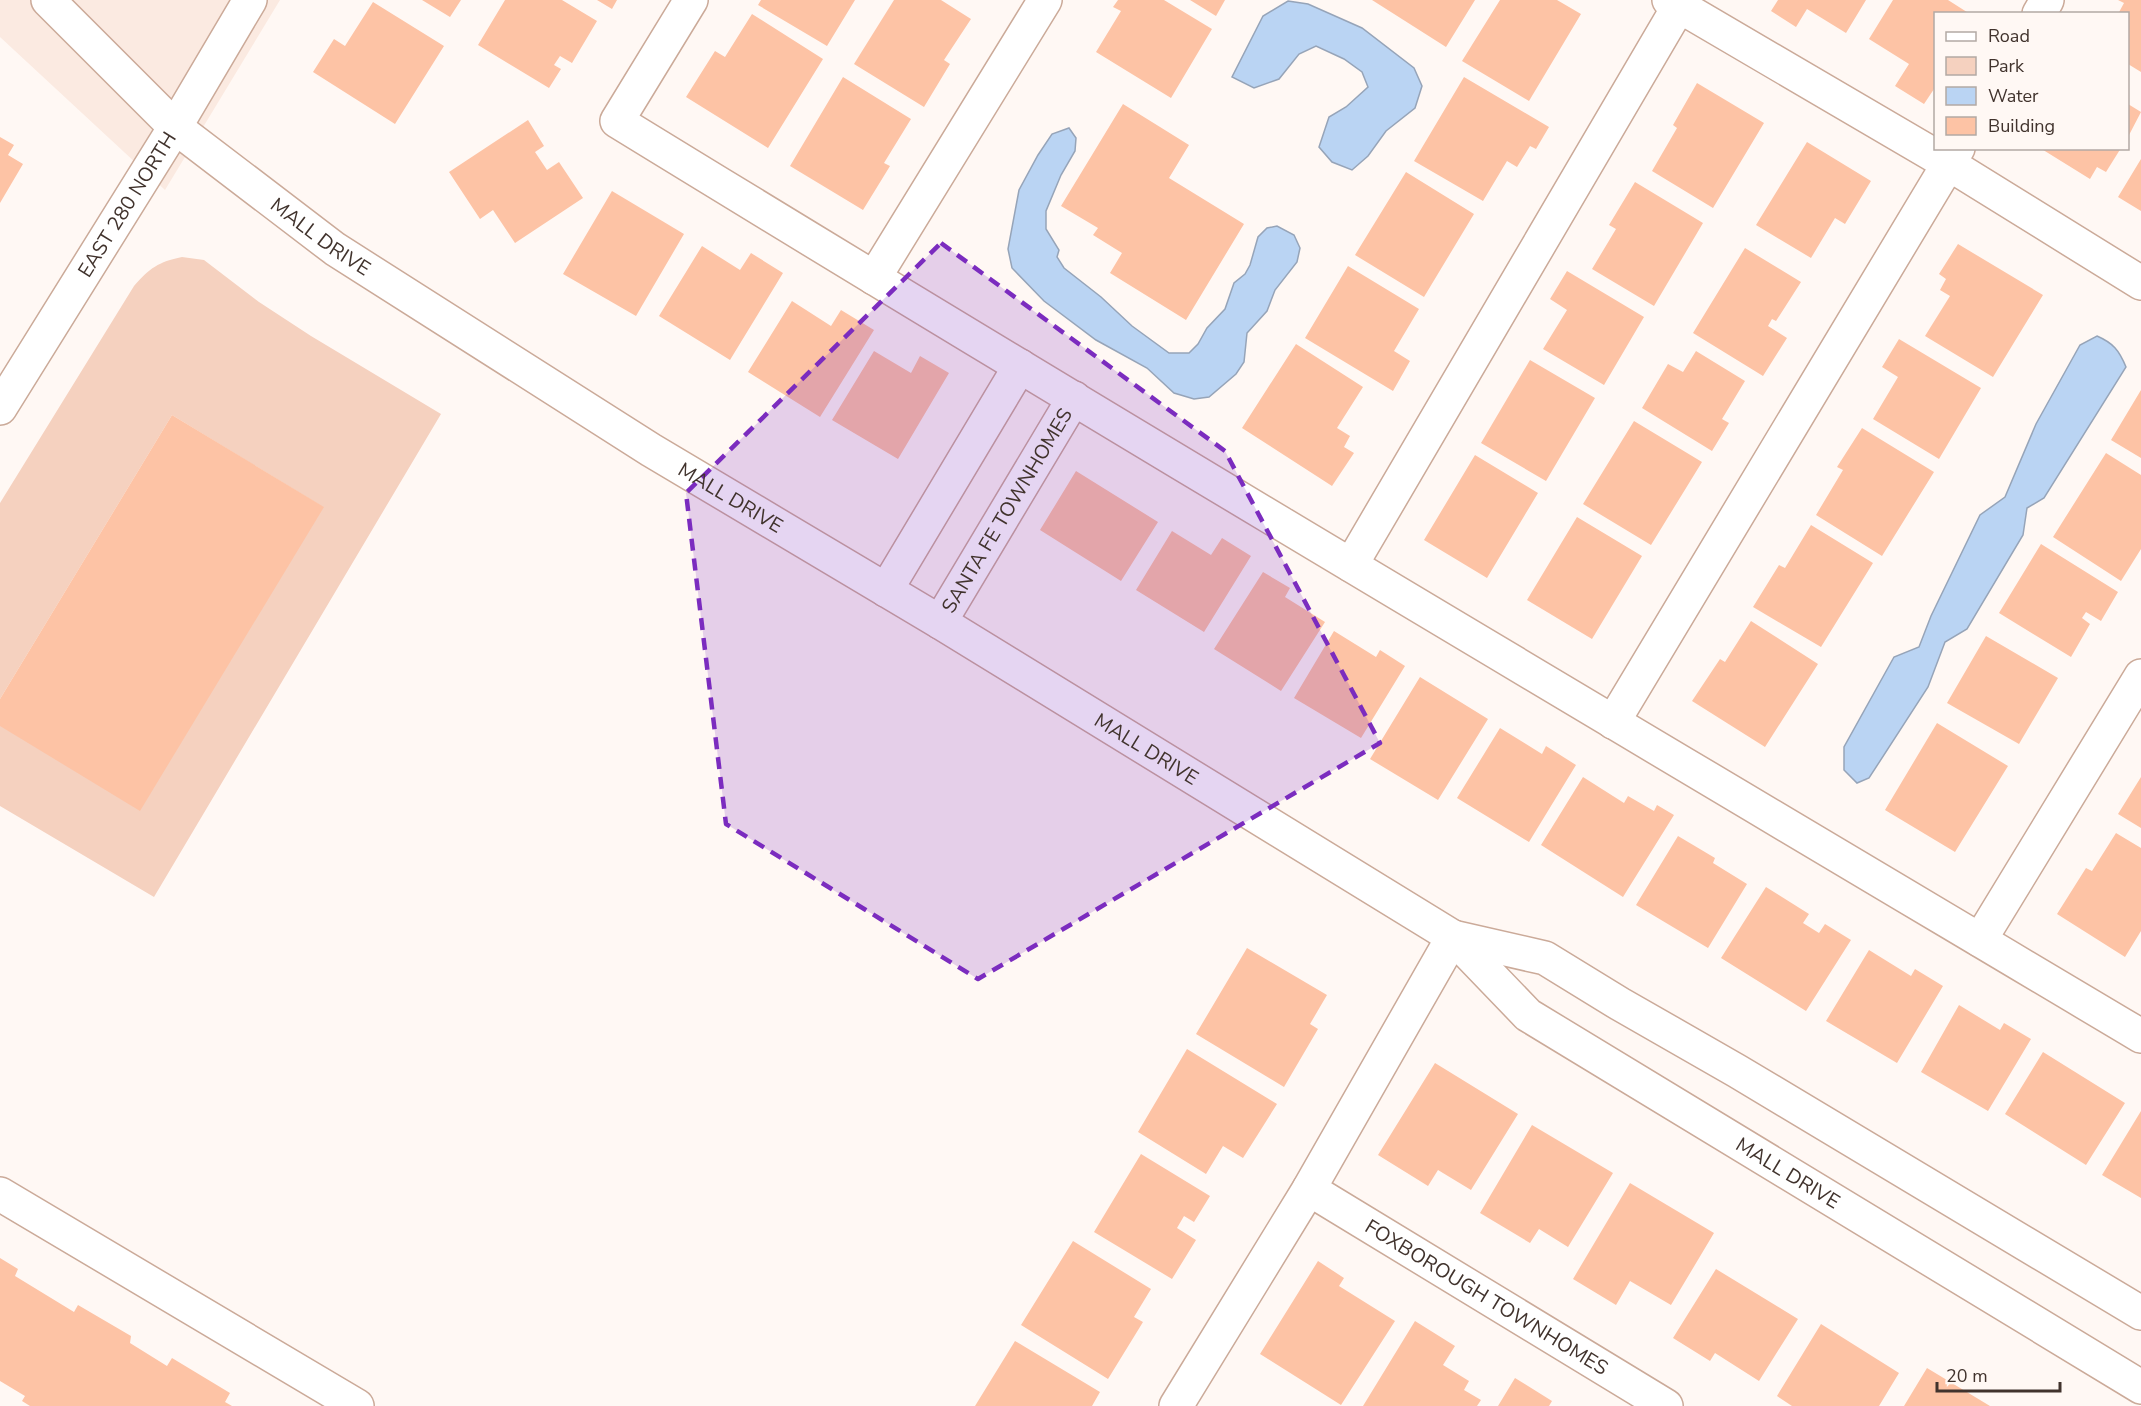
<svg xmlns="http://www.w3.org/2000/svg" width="2141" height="1406" font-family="'Nunito Sans',sans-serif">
<rect width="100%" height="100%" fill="#fff8f4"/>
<!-- built -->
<path fill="#fbeae1" d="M0,0H280L165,190L0,37Z"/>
<!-- green -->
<path fill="#f5d1bf" d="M182,257L204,260L259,302L311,336L441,414L154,897L0,806V726L323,507L172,415L0,699V503L134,286C150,268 158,262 182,257Z"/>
<!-- water -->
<path fill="#bad4f3" stroke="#96a4b8" stroke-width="1.5" d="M1288,1L1308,4L1362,28L1414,68L1422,86L1415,108L1386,131L1368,156L1352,170L1332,162L1319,147L1329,117L1346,107L1368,87L1362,72L1344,59L1316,46L1299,54L1279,79L1254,88L1232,77L1263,16Z
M1069,128L1076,138L1075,151L1061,175L1046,211V229L1059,250L1057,257L1064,268L1101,297L1132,326L1169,353H1189L1198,344L1207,328L1225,309L1234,283L1245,274L1250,265L1258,237L1267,228L1277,226L1294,235L1300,248L1297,262L1275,290L1267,311L1247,333L1244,362L1236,374L1209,397L1194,399L1174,393L1147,368L1096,340L1044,301L1012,268L1008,249L1019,190L1038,155L1052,134Z
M2097,336C2113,343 2119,350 2126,367L2044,498L2027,508L2023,535L1967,629L1945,642L1928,687L1869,778L1857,783L1844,770V747L1894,657L1919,647L1931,616L1980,515L2005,497L2036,424L2080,345Z"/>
<!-- building -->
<path fill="#fdc3a5" d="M422,0H461L450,17Z
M505,0H562L597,21L572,63L560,56L554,65L561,69L549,88L478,45Z
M597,0H617L612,9Z
M761,0H855L827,46L758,5Z
M894,0H941L971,19L944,60L950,64L924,107L854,64Z
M1118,0H1164L1212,29L1171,98L1096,52L1121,11L1113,7Z
M1190,0H1225L1216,16Z
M1372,0H1475L1446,47Z
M1500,0H1557L1581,14L1529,101L1462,61Z
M1778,0H1866L1846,33L1807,9L1796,27L1771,11Z
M1893,0H1948L1970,14H1936V86L1924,104L1895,86L1909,64L1869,39Z
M2118,0H2141V72L2128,64V14H2118L2124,3Z
M373,2L444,46L395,124L313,72L334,39L345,46Z
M752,14L823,59L768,148L686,97L715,51L725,57Z
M843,77L911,119L884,163L890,166L863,210L790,166Z
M1464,77L1549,127L1536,149L1530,146L1517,167L1507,161L1483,201L1414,161Z
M1697,83L1764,123L1713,208L1652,171L1677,128L1673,125Z
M1123,104L1189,145L1169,178L1244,224L1186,320L1110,273L1122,253L1093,235L1098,228L1061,206Z
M2128,104L2141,112L2128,137Z
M528,120L544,146L535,152L547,170L559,162L583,198L515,243L493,210L480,219L449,172Z
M0,137L14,145L8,155L23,164L0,203Z
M1807,142L1871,181L1845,224L1835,218L1811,258L1756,225Z
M2040,148H2121L2106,172L2097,167L2090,179Z
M2141,159V211L2118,197Z
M1406,172L1474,214L1424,297L1355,255Z
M1635,182L1703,223L1654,306L1592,269L1616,229L1609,225Z
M612,191L684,234L636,316L563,274Z
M1958,244L2043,295L1993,377L1925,336L1950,296L1940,290L1946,279L1939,274Z
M702,246L740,270L751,253L783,273L730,360L659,316Z
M1745,248L1801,282L1776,321L1772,319L1768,326L1787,338L1763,376L1693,333Z
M1348,266L1419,309L1394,351L1410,361L1393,391L1305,338Z
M1567,271L1644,317L1604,385L1543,349L1567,310L1550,299Z
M792,301L831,326L841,310L874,330L820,417L748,372Z
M1899,339L1981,388L1939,459L1873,419L1898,377L1882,367Z
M1296,344L1363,387L1337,428L1350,436L1344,447L1354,453L1332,486L1242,428Z
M874,351L911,373L920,356L949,373L898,459L832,420Z
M1696,351L1745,381L1722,419L1729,423L1712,451L1642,408L1668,364L1683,372Z
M1530,360L1595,398L1546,481L1481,443Z
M2141,390V458L2111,440Z
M172,415L324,507L140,811L0,726V699Z
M1634,421L1702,462L1651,545L1583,504Z
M1862,428L1934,472L1882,556L1816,515L1843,470L1837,467Z
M2106,453L2141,475V549L2121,581L2053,537Z
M1475,455L1538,493L1487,578L1424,540Z
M1076,471L1158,522L1121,581L1040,530Z
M1577,517L1642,556L1592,639L1527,600Z
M1811,525L1873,563L1821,647L1753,607L1779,565L1785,568Z
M1172,531L1211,555L1222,538L1251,556L1204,632L1136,590Z
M2041,544L2118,592L2101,621L2086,612L2082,618L2090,624L2071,657L1999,613Z
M1263,572L1290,588L1285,597L1325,622L1281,691L1214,649Z
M1751,621L1818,664L1765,747L1692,701L1720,659L1725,662Z
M1334,631L1376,657L1380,650L1405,666L1361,738L1294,698Z
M1986,636L2058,678L2019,744L1947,703Z
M1420,677L1488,719L1438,800L1370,759Z
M1937,723L2008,766L1955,852L1885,810Z
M1500,728L1542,754L1546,746L1576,765L1529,842L1457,798Z
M1583,777L1624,803L1628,796L1654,811L1657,805L1674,815L1623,897L1541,845Z
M2141,777V828L2118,814Z
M2116,833L2141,848V931L2125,957L2057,914L2086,868L2092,871Z
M1678,836L1715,858L1713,863L1747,884L1708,948L1636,905Z
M1766,887L1809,914L1803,923L1819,933L1825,924L1851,940L1806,1011L1721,958Z
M1247,948L1327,995L1310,1024L1318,1029L1284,1087L1196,1034Z
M1869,950L1911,976L1915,969L1943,986L1897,1063L1826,1021Z
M1959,1005L2000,1030L2004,1023L2031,1039L1988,1111L1921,1072Z
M1187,1049L1277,1104L1243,1158L1223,1146L1206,1174L1138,1132Z
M2043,1052L2125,1103L2086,1165L2005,1114Z
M1435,1063L1518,1114L1471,1190L1438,1170L1428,1186L1378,1155Z
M2141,1111V1198L2102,1175Z
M1532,1125L1613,1173L1568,1247L1539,1229L1530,1243L1480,1213Z
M1141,1154L1210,1196L1194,1222L1184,1216L1177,1228L1196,1240L1172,1279L1094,1232Z
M1630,1183L1714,1233L1671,1305L1630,1281L1616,1305L1573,1279Z
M1073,1241L1151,1289L1134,1317L1143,1322L1108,1379L1021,1325Z
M0,1258L18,1269L15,1276L74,1312L78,1305L131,1336L130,1343L167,1366L172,1358L230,1393L225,1402L232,1406H30L22,1401L25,1396L0,1381Z
M1318,1261L1344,1278L1339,1286L1395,1321L1341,1405L1260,1354Z
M1716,1269L1798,1319L1759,1381L1715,1353L1710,1361L1673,1338Z
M1415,1321L1455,1346L1443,1365L1469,1381L1464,1390L1481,1400L1477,1406H1363Z
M1821,1324L1899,1373L1879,1406H1792L1777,1396Z
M1015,1341L1100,1392L1092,1406H975Z
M1927,1368L1990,1406H1904Z
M1515,1378L1552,1401L1549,1406H1498Z"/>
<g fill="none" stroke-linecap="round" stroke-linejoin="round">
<!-- minor casing -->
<g stroke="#cbaa99" stroke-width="36">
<g id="minor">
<path d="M691,0L617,121C1122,431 1632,733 2141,1036"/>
<path d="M1669,0L1949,164L2141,283"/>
<path d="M2039,14L2047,0"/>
<path d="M874,278L1045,0"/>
<path id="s1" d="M0,408L175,127L250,0"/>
<path d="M1351,565L1679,6"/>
<path d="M886,590L1020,366"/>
<path id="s2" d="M940,622L1074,398"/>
<path d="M1613,722L1958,148"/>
<path d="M1980,940L2141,676"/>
<path id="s3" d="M1309,1189L1666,1406"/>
<path d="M0,1194L357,1406"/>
<path d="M1176,1406L1309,1189L1453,937"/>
</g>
</g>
<!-- secondary casing -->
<g stroke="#cbaa99" stroke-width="36">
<g id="secondary">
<path id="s4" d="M48,0L175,127L335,249L651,450L940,622L1453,937L1528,1015L2141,1387"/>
<path d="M1453,937L1545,958L1620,1004L1737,1071L2141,1313"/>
</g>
</g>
<!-- minor -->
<use href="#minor" stroke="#fff" stroke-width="33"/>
<!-- secondary -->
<use href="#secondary" stroke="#fff" stroke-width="33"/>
</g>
<!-- marked area -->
<path fill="#7b2cbf" fill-opacity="0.2" stroke="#7b2cbf" stroke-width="4.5" stroke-dasharray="12 8" stroke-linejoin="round" d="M941,243L1225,451L1380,743L978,979L726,824L686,493Z"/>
<g text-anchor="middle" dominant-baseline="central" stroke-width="5" stroke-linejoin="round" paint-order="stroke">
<!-- street labels -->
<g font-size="20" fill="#41332d" stroke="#fff8f4">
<text stroke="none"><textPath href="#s1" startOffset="240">EAST 280 NORTH</textPath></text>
<text stroke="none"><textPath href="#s4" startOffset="362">MALL DRIVE</textPath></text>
<text stroke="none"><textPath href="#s4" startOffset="848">MALL DRIVE</textPath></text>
<text stroke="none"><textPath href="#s2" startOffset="130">SANTA FE TOWNHOMES</textPath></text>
<text stroke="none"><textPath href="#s4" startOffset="1334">MALL DRIVE</textPath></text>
<text stroke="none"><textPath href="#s4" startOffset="2106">MALL DRIVE</textPath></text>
<text stroke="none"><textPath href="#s3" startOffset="208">FOXBOROUGH TOWNHOMES</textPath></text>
</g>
</g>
<!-- legend -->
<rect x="1934" y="12" width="195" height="138" fill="#fff8f4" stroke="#b3a9a4" stroke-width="1.5"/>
<rect x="1946" y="32" width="30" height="9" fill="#ffffff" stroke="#b3a9a4" stroke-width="1.5"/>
<text x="1988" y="42" font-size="18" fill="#41332d">Road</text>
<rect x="1946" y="57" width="30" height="18" fill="#f5d1bf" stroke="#b3a9a4" stroke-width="1.5"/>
<text x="1988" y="72" font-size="18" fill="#41332d">Park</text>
<rect x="1946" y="87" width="30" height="18" fill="#bad4f3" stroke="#b3a9a4" stroke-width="1.5"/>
<text x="1988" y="102" font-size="18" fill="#41332d">Water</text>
<rect x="1946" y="117" width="30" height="18" fill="#fdc3a5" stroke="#b3a9a4" stroke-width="1.5"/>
<text x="1988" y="132" font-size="18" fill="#41332d">Building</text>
<!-- scale -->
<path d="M1937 1382v9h123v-9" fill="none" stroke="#41332d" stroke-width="3"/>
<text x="1946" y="1382" font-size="18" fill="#41332d" stroke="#fff8f4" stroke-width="4.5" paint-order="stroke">20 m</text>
</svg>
